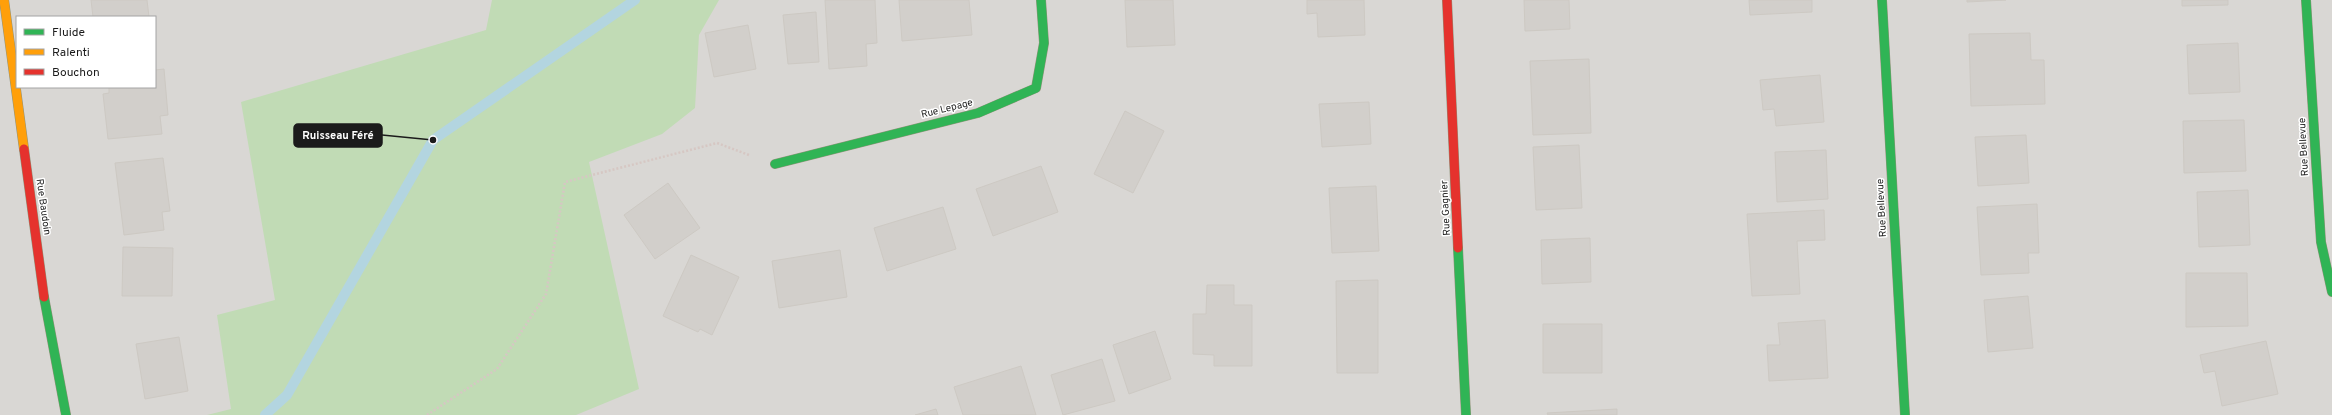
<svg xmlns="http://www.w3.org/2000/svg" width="2332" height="415" font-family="Overpass,sans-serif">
<rect width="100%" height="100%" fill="#eae8e2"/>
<!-- residential -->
<path fill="#d9d7d4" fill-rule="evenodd" d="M0,0H2332V415H0ZM17,17H155V87H17Z"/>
<!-- forest -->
<path fill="#c1dbb5" d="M492,0H719L699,35L695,108L662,134L589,162L639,389L576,415H207L231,409L217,315L275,300L241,102L486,30Z"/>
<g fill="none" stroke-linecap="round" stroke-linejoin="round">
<!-- stream -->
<path stroke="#b3d5e0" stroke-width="10" d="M265,415L287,395L433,140L635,0"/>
</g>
<!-- building -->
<path fill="#d2cfcb" stroke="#cdc9c3" d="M91,0H147L149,17H93Z
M825,0H875L877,43L866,44L867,66L829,69Z
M899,0H969L972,35L902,41Z
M1125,0H1173L1175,45L1127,47Z
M1307,0H1364L1365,35L1318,37L1317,13L1307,14Z
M1524,0H1569L1570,29L1525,31Z
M1749,0H1812V12L1750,15Z
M1967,0H2006L1967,2Z
M2182,0H2228V5L2182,6Z
M816,12L819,62L788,64L783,15Z
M748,25L756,69L714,77L705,33Z
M2030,33L2031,60H2044L2045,104L1971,106L1969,34Z
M2238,43L2240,92L2189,94L2187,45Z
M1589,59L1591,133L1533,135L1530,61Z
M164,69L168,115L160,116L162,134L108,139L103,94L109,93V87H155V70Z
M1820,75L1824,122L1776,126L1774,109L1763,110L1760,80Z
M1369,102L1371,144L1322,147L1319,104Z
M1125,111L1164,131L1133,193L1094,174Z
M2244,120L2246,171L2184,173L2183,121Z
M2026,135L2029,183L1978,186L1975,137Z
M1579,145L1582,208L1536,210L1533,147Z
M1826,150L1828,199L1777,202L1775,152Z
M163,158L170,211L162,212L164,230L124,235L115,163Z
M1041,166L1058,212L993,236L976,189Z
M668,183L700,228L655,259L624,215Z
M1376,186L1379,251L1332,253L1329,188Z
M2248,190L2250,245L2199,247L2197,192Z
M2037,204L2039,253H2028L2029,273L1981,275L1977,207Z
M943,207L956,249L887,271L874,228Z
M1824,210L1825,240L1797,241L1800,294L1752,296L1747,214Z
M1590,238L1591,282L1542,284L1541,240Z
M123,247L173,248L172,296H122Z
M840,250L847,297L779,308L772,261Z
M691,255L739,277L712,335L700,329L698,332L663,316Z
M2186,273H2247L2248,326L2186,327Z
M1378,280V373H1337L1336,281Z
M1207,285H1234V305H1252V366H1214V355L1193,354V314H1206Z
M2028,296L2033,348L1988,352L1984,300Z
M1825,320L1828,378L1769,381L1767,345H1780L1778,323Z
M1543,324H1602V373H1543Z
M1155,331L1171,379L1129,394L1113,345Z
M179,337L188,391L145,399L136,344Z
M2266,341L2278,394L2222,406L2215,371L2204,373L2200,355Z
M1102,359L1115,401L1063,415L1051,375Z
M1021,366L1036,415H963L954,387Z
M936,409L938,415H915Z
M1617,409V415H1548L1547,413Z"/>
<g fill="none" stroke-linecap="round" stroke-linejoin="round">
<!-- fast casing -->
<g stroke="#91937a" stroke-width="10">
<path id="fast" d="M1882,0L1905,415
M2306,0L2321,242L2332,292
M775,164L978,113L1036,88L1044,43L1041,0
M1458,248L1466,415
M44,297L66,415"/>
</g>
<!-- slow casing -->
<g stroke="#91937a" stroke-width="10">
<path id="slow" d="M4,0L24,149"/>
</g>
<!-- jam casing -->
<g stroke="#91937a" stroke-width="10">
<path id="jam" d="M1447,0L1458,248
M24,149L44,297"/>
</g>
<!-- path -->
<path stroke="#d6c7c3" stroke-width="2.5" stroke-dasharray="2 2" stroke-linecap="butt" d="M427,415L497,369L546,294L565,182L717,143L749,155"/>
<!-- fast -->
<use href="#fast" stroke="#30b455" stroke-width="9"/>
<!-- slow -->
<use href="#slow" stroke="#ff9f0a" stroke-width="9"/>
<!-- jam -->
<use href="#jam" stroke="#e5322d" stroke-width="9"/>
</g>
<g text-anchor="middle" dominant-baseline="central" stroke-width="3" stroke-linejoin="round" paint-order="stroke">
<!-- street labels -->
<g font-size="10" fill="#1b1b1b" stroke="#fff">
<text transform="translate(947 109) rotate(-14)">Rue Lepage</text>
<text transform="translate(2304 147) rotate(-93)">Rue Bellevue</text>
<text transform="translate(43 207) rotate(82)">Rue Baudoin</text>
<text transform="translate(1446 208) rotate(-93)">Rue Gagnier</text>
<text transform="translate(1882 208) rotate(-93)">Rue Bellevue</text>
</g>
</g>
<!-- callouts -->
<path fill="none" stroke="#1b1b1b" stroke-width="1.5" d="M433 140L382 135"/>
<circle fill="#1b1b1b" stroke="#fff" stroke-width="1.5" cx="433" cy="140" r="4"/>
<rect fill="#1b1b1b" stroke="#1b1b1b" stroke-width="1.5" x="294" y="124" width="88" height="23" rx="4"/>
<g font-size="11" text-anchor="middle" font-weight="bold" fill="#fff">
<text x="338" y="139">Ruisseau Féré</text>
</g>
<!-- legend -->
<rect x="16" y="16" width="140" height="72" fill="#ffffff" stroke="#a4a4a4"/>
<rect x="24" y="29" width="20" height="6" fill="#30b455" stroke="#a4a4a4"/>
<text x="52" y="36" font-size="12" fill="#1b1b1b">Fluide</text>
<rect x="24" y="49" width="20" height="6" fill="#ff9f0a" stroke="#a4a4a4"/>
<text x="52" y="56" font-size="12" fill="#1b1b1b">Ralenti</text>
<rect x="24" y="69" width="20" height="6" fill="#e5322d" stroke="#a4a4a4"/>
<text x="52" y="76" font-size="12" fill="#1b1b1b">Bouchon</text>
</svg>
